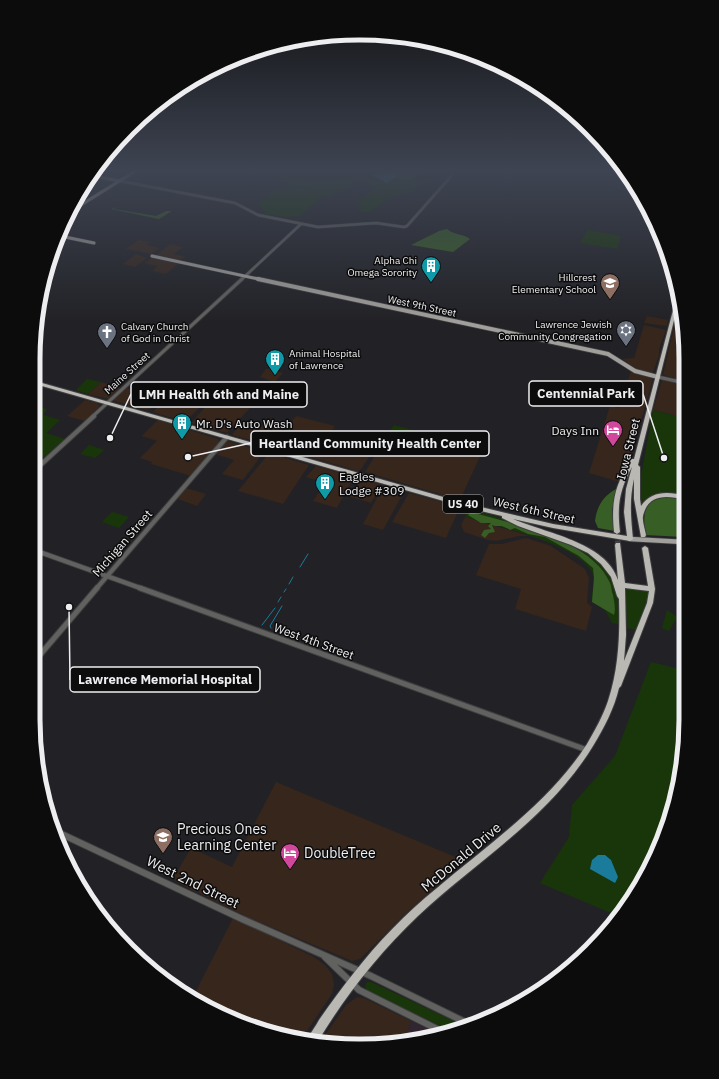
<svg xmlns="http://www.w3.org/2000/svg" width="719" height="1079" font-family="'IBM Plex Sans',sans-serif">
<rect width="100%" height="100%" fill="#222226"/>
<!-- commercial -->
<path fill="#36261c" d="M138,240L150,242L147,245L160,248L151,254L126,249Z
M170,244L183,247L174,254L186,257L179,260L156,255Z
M136,254L147,258L135,267L123,264Z
M152,258L177,263L178,264L166,274L152,271L158,266L144,263Z
M647,316L668,320L667,326L644,323Z
M678,322L683,323L685,338V381L663,375L675,323Z
M644,325L666,330L659,349V355L653,372L651,373L637,370L622,359L634,358Z
M266,369H268L283,373L275,382L260,377Z
M631,371L653,379L630,459L620,482L589,473L610,406L619,408Z
M662,380L685,384V418L653,410Z
M101,382L121,388L108,399L88,394Z
M126,388L161,398L150,409L146,410L114,401V399Z
M213,398L250,408L227,433L191,423Z
M164,399L199,408L185,422L153,412Z
M85,400L97,403L100,406L85,421L67,416Z
M296,416L335,426L327,438L374,449L362,468L358,471L275,447L280,438Z
M269,418L287,423L270,445L232,435L240,424L259,430Z
M158,420L218,439L220,442L191,476L151,464L152,462L140,458L157,441L142,436Z
M427,434L484,448L460,500L365,472L383,442L417,451Z
M228,441L264,452L243,480L222,474L234,460L215,454L225,442Z
M269,453L309,465L283,504L238,491Z
M316,466L354,477L337,508L313,501L325,483L306,477Z
M361,479L382,485L371,503L348,496Z
M384,485L404,492L383,530L363,524Z
M186,488L206,494L197,506L178,499Z
M409,493L460,507L446,538L392,522Z
M465,517L530,536H519L497,541L488,540L464,532L461,525Z
M526,538L551,546L585,569L589,578L587,603L592,607L586,631L515,609L521,589L476,575L489,544H502Z
M276,782L465,861L404,915L360,959L352,961L247,917L176,882L174,877L191,848L232,867Z
M233,918L314,957L325,965L332,974L334,985L332,994L303,1037L235,1021L193,997Z
M357,997L364,998L411,1021L405,1041L338,1045L321,1041L346,1005Z"/>
<!-- industrial -->
<path fill="#322532" d="M411,1021L438,1034L423,1040L405,1041Z"/>
<!-- green -->
<path fill="#19360a" d="M271,170H434L435,174L433,181L421,185L411,191L393,196L368,213L359,211V208H357L362,205L356,202L377,187L362,181L350,184L353,187L320,199L299,216L284,217L264,214L266,212L259,206L258,203L276,188H317L305,185H292L290,184L261,178Z
M587,230L621,236L617,248L619,249L580,243Z
M87,379L101,382L88,394L76,390Z
M35,406L47,409L43,415L60,420L46,433L65,439L44,457L35,454Z
M653,410L685,418V496C668,495 651,490 641,506L639,492L640,482Z
M394,425L427,434L418,451L383,442Z
M89,445L104,450L95,458L80,454Z
M471,510C511,521 590,539 611,577C619,592 619,608 619,624L612,623L605,610L592,602C591,593 596,581 592,572C576,543 496,526 465,517L468,511Z
M112,512L129,517L119,528L102,522Z
M627,588L649,592L645,611L636,630L627,628L625,590Z
M667,610L677,617L669,631L662,628Z
M651,662L684,670L683,762L652,864L618,916L540,883L569,837L572,805L615,756Z
M367,982H371L462,1025L449,1030L367,991L365,986Z"/>
<!-- forest -->
<path fill="#375e24" d="M389,170L425,171L409,180L393,178L400,173L396,171H387Z
M116,207L114,209L156,216L166,211H172L159,219L111,209Z
M447,229C454,235 465,234 470,239L453,252L411,245L439,231Z
M618,488L612,510L615,531L598,528L595,521C597,505 604,495 618,488Z
M669,497L685,499L684,537L645,535C643,512 643,499 669,497Z
M471,512C513,524 591,539 610,583C612,587 611,591 613,595C614,601 616,609 614,615L592,602L594,578L593,568L579,556L545,537L528,534L515,528L510,530C499,523 499,528 492,525L495,532L489,533L485,538L481,535L484,530L491,529L488,526L491,523H481L468,515Z"/>
<!-- water -->
<path fill="#1a7b9b" d="M393,171L400,173L387,183L372,175Z
M598,855H605L611,860L618,877L615,883L590,869L592,860Z"/>
<g fill="none" stroke-linecap="round" stroke-linejoin="round">
<!-- stream -->
<path stroke="#1a7b9b" stroke-width="1" d="M35,422L41,426
M300,567L308,554
M289,584L293,577
M284,592L286,589
M278,602L281,597
M262,625L275,608
M271,628L270,626L282,606"/>
<!-- highway-tunnel -->
<path stroke="#414144" stroke-width="5.5" stroke-dasharray="5.5 3" stroke-linecap="butt" d="M617,532L618,545"/>
<!-- minor-far4 casing -->
<g stroke="#3f3f42" stroke-width="3.5">
<path id="minor-far4" d="M620,170L625,171
M120,181L235,203L258,215L318,227L376,223L404,227L407,226L453,174
M241,280L301,224"/>
</g>
<!-- minor-far3 casing -->
<g stroke="#3f3f42" stroke-width="4.5">
<path id="minor-far3" d="M658,377L685,383
M92,417L242,279"/>
</g>
<!-- minor-far2 casing -->
<g stroke="#3f3f42" stroke-width="6">
<path id="minor-far2" d="M35,470L94,416
M34,550L143,589
M96,589L227,437"/>
</g>
<!-- minor-far1 casing -->
<g stroke="#3f3f42" stroke-width="7">
<path id="minor-far1" d="M140,588L587,750
M33,663L97,588"/>
</g>
<!-- minor casing -->
<g stroke="#3f3f42" stroke-width="8">
<path id="minor" d="M53,830L242,919L371,976L467,1023
M325,957L359,990L443,1032"/>
</g>
<!-- major-far2 casing -->
<g stroke="#3f3f42" stroke-width="4">
<path id="major-far2" d="M93,176L120,181
M91,179L105,170
M68,213L137,170
M60,236L94,243
M152,256L263,280"/>
</g>
<!-- major-far1 casing -->
<g stroke="#3f3f42" stroke-width="5.5">
<path id="major-far1" d="M258,279L608,354L635,371L658,377"/>
</g>
<!-- major casing -->
<g stroke="#3f3f42" stroke-width="6">
<path id="major" d="M630,539L684,542"/>
</g>
<!-- highway casing -->
<g stroke="#3f3f42" stroke-width="2">
<path id="highway" d="M677,295H678L679,300L638,465L640,467V499L641,506C651,491 668,491 685,496L684,500C667,495 648,494 643,516C642,521 645,529 646,535L645,537H641L634,499V479C629,501 631,518 633,539L630,541L553,528L513,519C545,533 606,542 618,580L615,545L616,543H620L625,583L648,586L642,548L645,546L648,548L655,589L653,603L621,686L619,688C614,709 604,728 593,746C549,818 478,860 418,916C379,953 346,995 318,1041L308,1038C311,1032 316,1026 319,1020C330,1004 341,989 353,974C378,942 406,913 437,888C490,843 549,803 587,744C595,730 603,716 608,701C619,668 620,633 619,599L617,596L611,577L601,564L588,553L571,545L518,526L502,518V516L468,508L35,384V381L468,504L553,524L627,536L624,512L626,489L632,467C619,491 617,506 620,532L617,534L614,532C611,500 615,486 631,459H634ZM625,588L649,591L647,603L624,661L626,635Z"/>
</g>
<!-- minor-far4 -->
<use href="#minor-far4" stroke="#61615f" stroke-width="2.5"/>
<!-- minor-far3 -->
<use href="#minor-far3" stroke="#61615f" stroke-width="3"/>
<!-- minor-far2 -->
<use href="#minor-far2" stroke="#61615f" stroke-width="4"/>
<!-- minor-far1 -->
<use href="#minor-far1" stroke="#61615f" stroke-width="5"/>
<!-- minor -->
<use href="#minor" stroke="#61615f" stroke-width="6"/>
<!-- major-far2 -->
<use href="#major-far2" stroke="#a19f9b" stroke-width="3"/>
<!-- major-far1 -->
<use href="#major-far1" stroke="#a19f9b" stroke-width="4"/>
<!-- major -->
<use href="#major" stroke="#a19f9b" stroke-width="4.5"/>
<!-- highway -->
<use href="#highway" fill="#bab8b3" fill-rule="evenodd"/>
</g>
<!-- sky -->
<linearGradient id="sky" x2="0" y2="1"><stop stop-color="#131315"/><stop offset="0.53" stop-color="#3e4452"/><stop offset="1" stop-color="#3e4452" stop-opacity="0"/></linearGradient>
<rect width="719" height="322" fill="url(#sky)"/>
<!-- icons -->
<defs>
<g id="building-pin" transform="scale(1)"><path d="M0 17L-7.5 6A9.5 9.5 0 1 1 7.5 6Z" fill="#0f9aa8" stroke="#0c0c0d"/><path d="M-4-6H4V6H1V3H-1V6H-4ZM-2.5-4.3h1.7v1.8h-1.7ZM.8-4.3h1.7v1.8H.8ZM-2.5-1h1.7V.8h-1.7ZM.8-1h1.7V.8H.8Z" fill="#fff"/></g>
<g id="school-pin" transform="scale(1)"><path d="M0 17L-7.5 6A9.5 9.5 0 1 1 7.5 6Z" fill="#8d6e63" stroke="#0c0c0d"/><path d="M0-5L7-2L0 1L-7-2ZM-4 1L0 2.5L4 1V4Q0 6-4 4Z" fill="#fff"/></g>
<g id="synagogue-pin" transform="scale(1)"><path d="M0 17L-7.5 6A9.5 9.5 0 1 1 7.5 6Z" fill="#6b7280" stroke="#0c0c0d"/><path d="M0-6.5L5.6 3.2H-5.6ZM0 6.5L5.6-3.2H-5.6Z" fill="#fff"/></g>
<g id="church-pin" transform="scale(1)"><path d="M0 17L-7.5 6A9.5 9.5 0 1 1 7.5 6Z" fill="#6b7280" stroke="#0c0c0d"/><path d="M-1.2-6h2.4v3.5h3.3v2.4h-3.3V6h-2.4V-.1h-3.3v-2.4h3.3Z" fill="#fff"/></g>
<g id="hotel-pin" transform="scale(1)"><path d="M0 17L-7.5 6A9.5 9.5 0 1 1 7.5 6Z" fill="#d1479c" stroke="#0c0c0d"/><path d="M-6-4.5h1.5V1H6V5H4.5V3h-9V5H-6ZM-4 0a1.8 1.8 0 1 1 3.6 0ZM.5 0V-2.5h3Q6-2.5 6 0Z" fill="#fff"/></g>
</defs>
<g fill-rule="evenodd">
<use href="#building-pin" x="431" y="266"/>
<use href="#school-pin" x="610" y="283"/>
<use href="#synagogue-pin" x="626" y="330"/>
<use href="#church-pin" x="107" y="332"/>
<use href="#building-pin" x="275" y="359"/>
<use href="#building-pin" x="182" y="423"/>
<use href="#hotel-pin" x="613" y="430"/>
<use href="#building-pin" x="325" y="483"/>
<use href="#school-pin" x="163" y="837"/>
<use href="#hotel-pin" x="290" y="853"/>
</g>
<g text-anchor="middle" dominant-baseline="central" stroke-width="3" stroke-linejoin="round" paint-order="stroke">
<!-- far-poi labels -->
<g font-size="10" fill="#eeeef1" stroke="#0c0c0d" text-anchor="end">
<text x="417" y="260">Alpha Chi<tspan x="417" dy="12">Omega Sorority</tspan></text>
<text x="596" y="277">Hillcrest<tspan x="596" dy="12">Elementary School</tspan></text>
<text x="612" y="324">Lawrence Jewish<tspan x="612" dy="12">Community Congregation</tspan></text>
<text x="121" y="326" text-anchor="start">Calvary Church<tspan x="121" dy="12">of God in Christ</tspan></text>
<text x="289" y="353" text-anchor="start">Animal Hospital<tspan x="289" dy="12">of Lawrence</tspan></text>
</g>
<!-- far-street labels -->
<g font-size="10" fill="#eeeef1" stroke="#0c0c0d">
<text transform="translate(422 306) rotate(12)">West 9th Street</text>
<text transform="translate(127 373) rotate(-42)">Maine Street</text>
</g>
<!-- shield labels -->
<rect fill="#0c0c0d" stroke="#aaaaad" stroke-width="1" x="443" y="495" width="40" height="18" rx="3"/>
<g font-size="11" font-weight="bold" fill="#eeeef1">
<text x="463" y="504">US 40</text>
</g>
<!-- poi labels -->
<g font-size="12" fill="#eeeef1" stroke="#0c0c0d" text-anchor="start">
<text x="196" y="423">Mr. D's Auto Wash</text>
<text x="599" y="430" text-anchor="end">Days Inn</text>
<text x="339" y="476">Eagles<tspan x="339" dy="14">Lodge #309</tspan></text>
</g>
<!-- street labels -->
<g font-size="12" fill="#eeeef1" stroke="#0c0c0d">
<text transform="translate(628 449) rotate(-76)">Iowa Street</text>
<text transform="translate(534 510) rotate(13)">West 6th Street</text>
<text transform="translate(122 543) rotate(-49)">Michigan Street</text>
<text transform="translate(314 641) rotate(20)">West 4th Street</text>
</g>
<!-- near-poi labels -->
<g font-size="14" fill="#eeeef1" stroke="#0c0c0d" text-anchor="start">
<text x="177" y="829">Precious Ones<tspan x="177" dy="16">Learning Center</tspan></text>
<text x="304" y="853">DoubleTree</text>
</g>
<!-- near-street labels -->
<g font-size="14" fill="#eeeef1" stroke="#0c0c0d">
<text transform="translate(461 857) rotate(-40)">McDonald Drive</text>
<text transform="translate(193 882) rotate(26)">West 2nd Street</text>
</g>
</g>
<!-- crop -->
<path d="M0 0H719V1079H0ZM359 40H360A319 319 0 0 1 679 359V720A319 319 0 0 1 360 1039H359A319 319 0 0 1 40 720V359A319 319 0 0 1 359 40Z" fill="#0c0c0d" fill-rule="evenodd"/>
<path fill="none" stroke="#eeeef1" stroke-width="5" d="M359 40H360A319 319 0 0 1 679 359V720A319 319 0 0 1 360 1039H359A319 319 0 0 1 40 720V359A319 319 0 0 1 359 40Z"/>
<!-- callouts -->
<path fill="none" stroke="#eeeef1" stroke-width="1.5" d="M664 458L643 394M110 438L131 394M188 457L251 443M69 607L70 680"/>
<g fill="#eeeef1" stroke="#0c0c0d" stroke-width="1.5">
<circle cx="664" cy="458" r="4"/>
<circle cx="110" cy="438" r="4"/>
<circle cx="188" cy="457" r="4"/>
<circle cx="69" cy="607" r="4"/>
</g>
<g fill="#0c0c0d" stroke="#eeeef1" stroke-width="1.5">
<rect x="529" y="381" width="114" height="25" rx="4"/>
<rect x="131" y="382" width="176" height="25" rx="4"/>
<rect x="251" y="431" width="238" height="25" rx="4"/>
<rect x="70" y="667" width="190" height="25" rx="4"/>
</g>
<g font-size="13" text-anchor="middle" font-weight="bold" fill="#eeeef1">
<text x="586" y="398">Centennial Park</text>
<text x="219" y="399">LMH Health 6th and Maine</text>
<text x="370" y="448">Heartland Community Health Center</text>
<text x="165" y="684">Lawrence Memorial Hospital</text>
</g>
</svg>
